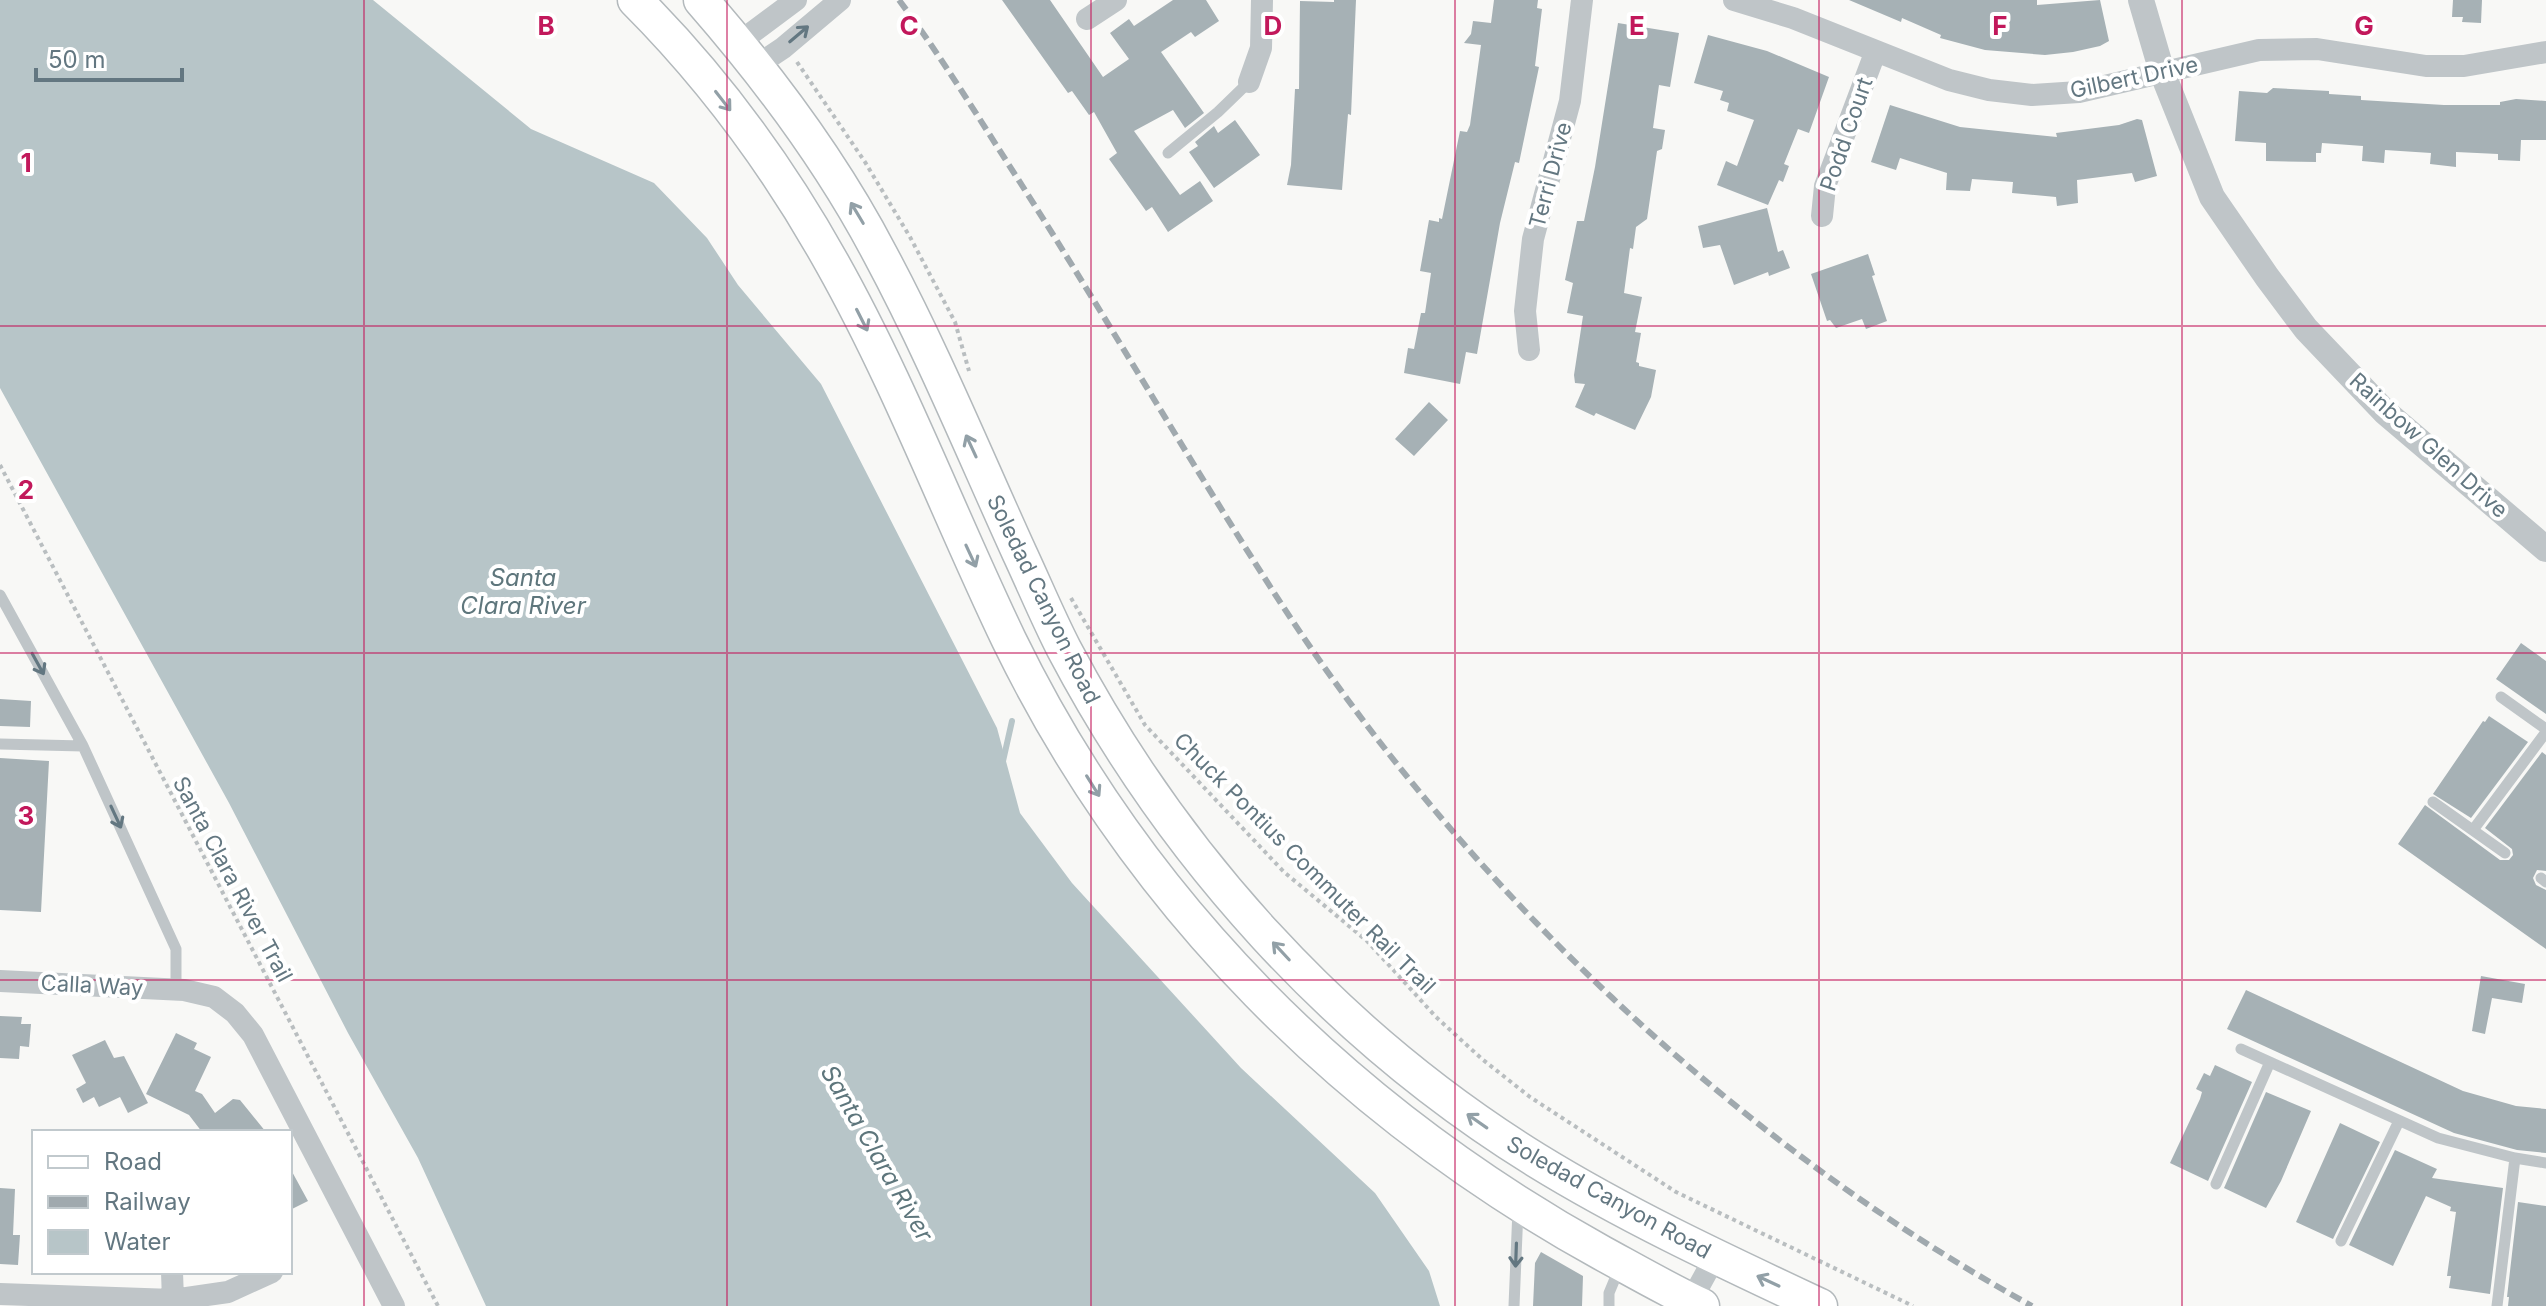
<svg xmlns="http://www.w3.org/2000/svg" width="2546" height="1306" font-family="Inter,sans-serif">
<rect width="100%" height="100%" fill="#f8f8f6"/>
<!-- water -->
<path fill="#b7c5c8" d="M0,0H373L531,129L654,183L707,238L738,285L821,384L997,728L1020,813L1072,883L1241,1068L1375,1193L1429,1271L1440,1306H486L418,1158L348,1033L229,803L0,388Z"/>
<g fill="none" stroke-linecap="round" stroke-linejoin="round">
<!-- stream -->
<path stroke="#b7c5c8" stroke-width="6" d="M1003,761L1012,721"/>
</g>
<!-- building -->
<path fill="#a6b1b5" d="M1002,0H1050L1103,77L1129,59L1110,33L1129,19L1134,26L1173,0H1206L1219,21L1195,37L1191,32L1161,52L1204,113L1185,128L1173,110L1134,131L1180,195L1200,181L1213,201L1168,232L1152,207L1146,211L1109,159L1117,153L1094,112L1089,115L1072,91L1068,93Z
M1334,0H1356L1351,115L1348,114L1342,190L1287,185L1291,165L1295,89H1299L1300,1L1334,2Z
M1494,0H1538L1537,8L1542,9L1535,66L1539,67L1519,163L1515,162L1500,223L1477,354L1466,352L1460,384L1404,373L1408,348L1414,349L1421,313H1425L1431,273L1420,271L1429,220L1439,222V218L1442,219L1460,131L1467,132L1470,125L1481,45L1464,43L1471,34L1473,21L1491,23Z
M1849,0H2037V5L2100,0L2109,41L2100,46L2073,52L2045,55L1985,50L1940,38L1941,35L1902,18L1901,22Z
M2453,0H2482L2481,23L2462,22L2463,17H2452Z
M1618,23L1679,33L1670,87L1659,85L1653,128L1665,130L1662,149L1657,151L1647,219L1636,227L1633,249L1630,248L1624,293L1642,297L1635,332L1641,333L1636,362L1639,363V366L1656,370L1651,397L1635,430L1596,413L1594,416L1575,407L1585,384L1575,383L1574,375L1583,316L1567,313L1573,283L1565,280L1577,221H1584L1595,167Z
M1708,35L1767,51L1829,77L1809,133L1798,129L1784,164L1789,166L1783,182L1779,180L1768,205L1717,185L1726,161L1737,166L1754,120L1727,111L1729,103L1720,100L1723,91L1694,83Z
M2273,88L2329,91V94L2361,96V100L2444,105H2500V102L2516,99L2546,101V140H2521L2520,161L2498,160V154L2456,152V167L2430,164L2431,153L2385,150L2384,163L2362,161L2363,146L2322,143L2321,153H2316V162L2266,161V143L2235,141L2239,91L2267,93Z
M1890,105L1960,127L2057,137L2056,133L2119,125L2137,119L2142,120L2157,176L2135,182L2132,173L2077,180L2078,203L2057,206L2056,197L2012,193L2013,182L1972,179L1970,191L1946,190L1947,173L1900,158L1896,170L1871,162Z
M1235,120L1260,155L1214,188L1189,152L1198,146L1195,142L1214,126L1218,133Z
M1767,208L1778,252L1783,250L1790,268L1769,276L1768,272L1734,285L1720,245L1703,248L1698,226Z
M1868,254L1875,275L1872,276L1887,321L1866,329L1862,319L1836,328L1830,320L1827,321L1811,274Z
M1429,402L1448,420L1414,456L1395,439Z
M2521,643L2546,661V714L2496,679Z
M0,699L31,701L30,727L0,726Z
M2489,716L2528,742L2471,818L2433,794L2483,721L2485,722Z
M2542,752L2546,755V871L2537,870L2533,878L2536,885L2546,890V949L2398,844L2425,805L2500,860H2509L2513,855L2512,849L2485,828Z
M0,758L49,761L41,912L0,910Z
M2481,976L2525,984L2522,1003L2492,998L2485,1034L2472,1031Z
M2246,990L2463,1091L2516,1106L2546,1109V1153L2517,1150L2454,1133L2227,1029Z
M0,1016L22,1017L21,1024H31L29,1047L20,1046L19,1059L0,1058Z
M176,1033L197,1043L194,1049L211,1057L195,1091L202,1094L215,1113L233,1099L240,1100L266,1132H202L189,1115L146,1094Z
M105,1040L114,1058L124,1056L148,1103L128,1113L120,1097L99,1107L94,1097L83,1103L76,1089L86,1083L72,1055Z
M2215,1065L2252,1082L2208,1181L2170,1163L2200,1099L2202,1092L2196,1089L2204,1073L2210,1076Z
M2266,1092L2311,1111L2281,1181L2266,1208L2224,1188Z
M2340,1123L2380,1142L2333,1239L2296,1222Z
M2395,1150L2437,1169L2432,1178L2503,1188L2490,1294L2449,1288L2451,1276H2447L2456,1212L2450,1211L2451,1207L2426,1196L2393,1266L2349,1245Z
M290,1168L308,1201L290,1210Z
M0,1188L15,1189L13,1235H20L18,1265L0,1264Z
M2518,1202L2546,1206V1306H2508L2509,1297H2507Z
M1541,1252L1583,1276L1582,1306H1533L1535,1263Z"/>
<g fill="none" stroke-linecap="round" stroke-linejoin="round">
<!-- primary casing -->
<g stroke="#b3b9bc" stroke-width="37">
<path id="primary" d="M635,0C712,77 779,168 832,263C900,384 949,515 1009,640C1138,905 1346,1111 1602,1253C1635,1271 1668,1290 1702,1306
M701,0C769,78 832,162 880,254C932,351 974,453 1019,552C1034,584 1048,618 1064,649C1173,856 1336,1036 1536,1160C1627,1216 1724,1261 1820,1306"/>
</g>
<!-- path -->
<path stroke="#b9bec0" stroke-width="4" stroke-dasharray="4 4" stroke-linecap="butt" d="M797,62L865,162L910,237L955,322L969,371
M0,465L438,1306
M1071,598L1145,725L1284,872L1367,941L1436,1017L1482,1059L1530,1097L1676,1192L1913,1306"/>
<!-- service -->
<path stroke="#bfc5c8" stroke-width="11" d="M1168,153L1218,112L1249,82
M0,595L83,746L176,949V989
M2501,697L2546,729
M0,744L83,746
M2433,802L2505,853
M2473,830L2546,732
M2541,878L2546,882
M2241,1049L2438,1138L2515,1158L2546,1163
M2216,1184L2270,1062
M2341,1241L2399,1121
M1514,1306L1518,1209
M1609,1306V1293L1619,1269
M2497,1306L2515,1158"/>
<!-- minor -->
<path stroke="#bfc5c8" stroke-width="22" d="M1734,0L1793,18L1949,80L1989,90L2032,95L2079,92L2259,50L2317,49L2426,66H2464L2546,52
M1087,19L1116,0
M738,43L796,0
M756,66L783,48L840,0
M1249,82L1261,48L1262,0
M1822,216L1825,186L1875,53
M1529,350L1525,311L1533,239L1570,101L1582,0
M0,981L184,990L214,997L235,1013L253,1035L394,1306
M172,1272L173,1300
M0,1294L173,1300L228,1292L272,1272
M1688,1306L1715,1257"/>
<!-- tertiary -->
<path stroke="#bfc5c8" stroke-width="26" d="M2141,0L2162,72L2212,197L2267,277L2306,329L2385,412L2546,549"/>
<!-- primary -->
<use href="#primary" stroke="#fff" stroke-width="34"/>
<!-- rail -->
<path stroke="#a0a9ae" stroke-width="6" stroke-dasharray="12 6" stroke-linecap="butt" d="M899,0C941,56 978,117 1016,176C1103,312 1184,452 1271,588C1457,879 1729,1139 2032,1306"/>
</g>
<!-- one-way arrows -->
<defs><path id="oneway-shaft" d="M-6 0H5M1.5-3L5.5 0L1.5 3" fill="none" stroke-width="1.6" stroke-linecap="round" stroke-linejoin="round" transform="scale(2)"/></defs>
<g stroke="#637781">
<use href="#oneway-shaft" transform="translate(799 34) rotate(-40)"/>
<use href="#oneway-shaft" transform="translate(38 664) rotate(61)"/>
<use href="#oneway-shaft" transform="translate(116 817) rotate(65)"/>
<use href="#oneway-shaft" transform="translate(1516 1255) rotate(92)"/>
</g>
<g stroke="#92a0a7">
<use href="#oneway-shaft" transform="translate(723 101) rotate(52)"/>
<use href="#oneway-shaft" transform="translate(857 213) rotate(-121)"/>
<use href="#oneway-shaft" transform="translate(862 320) rotate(63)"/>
<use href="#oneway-shaft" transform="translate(971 446) rotate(-115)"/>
<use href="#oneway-shaft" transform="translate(971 556) rotate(65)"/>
<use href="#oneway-shaft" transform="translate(1093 786) rotate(58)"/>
<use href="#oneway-shaft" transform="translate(1281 951) rotate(-133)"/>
<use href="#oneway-shaft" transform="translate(1477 1121) rotate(-145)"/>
<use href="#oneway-shaft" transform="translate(1768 1281) rotate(-155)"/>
</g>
<!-- grid -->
<path fill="none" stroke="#c2185b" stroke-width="2" stroke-opacity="0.55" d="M364,0V1306M727,0V1306M1091,0V1306M1455,0V1306M1819,0V1306M2182,0V1306M0,326H2546M0,653H2546M0,980H2546"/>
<g text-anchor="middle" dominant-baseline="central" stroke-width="8" stroke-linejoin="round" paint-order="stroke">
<!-- street labels -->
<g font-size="22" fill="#637781" stroke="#fff">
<text transform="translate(2134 77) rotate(-12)">Gilbert Drive</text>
<text transform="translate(1846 134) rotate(-71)">Podd Court</text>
<text transform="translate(1550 175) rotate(-75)">Terri Drive</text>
<text transform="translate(2429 445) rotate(42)">Rainbow Glen Drive</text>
<text transform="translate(1044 599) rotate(64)">Soledad Canyon Road</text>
<text transform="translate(1305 863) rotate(45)">Chuck Pontius Commuter Rail Trail</text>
<text transform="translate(233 879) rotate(62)">Santa Clara River Trail</text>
<text transform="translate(92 985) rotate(3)">Calla Way</text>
<text transform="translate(1609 1197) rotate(29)">Soledad Canyon Road</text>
</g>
<!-- water labels -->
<g font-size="24" font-style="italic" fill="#5e767c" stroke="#fff">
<text x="523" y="577">Santa<tspan x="523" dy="28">Clara River</tspan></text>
<text transform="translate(877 1153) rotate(60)">Santa Clara River</text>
</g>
</g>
<g font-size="26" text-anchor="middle" font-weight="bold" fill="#c2185b" stroke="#fff" stroke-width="8" stroke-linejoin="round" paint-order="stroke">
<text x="546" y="35">B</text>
<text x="909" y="35">C</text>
<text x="1273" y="35">D</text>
<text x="1637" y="35">E</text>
<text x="2000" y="35">F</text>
<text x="2364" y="35">G</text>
<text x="26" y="172">1</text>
<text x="26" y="499">2</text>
<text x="26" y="825">3</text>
</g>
<!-- legend -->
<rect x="32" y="1130" width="260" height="144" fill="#ffffff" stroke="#c1c9cd" stroke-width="2"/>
<rect x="48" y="1156" width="40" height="12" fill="#ffffff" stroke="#c1c9cd" stroke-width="2"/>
<text x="104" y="1170" font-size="24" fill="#637781">Road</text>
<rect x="48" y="1196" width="40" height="12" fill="#a0a9ae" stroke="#c1c9cd" stroke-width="2"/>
<text x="104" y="1210" font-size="24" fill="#637781">Railway</text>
<rect x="48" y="1230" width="40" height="24" fill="#b7c5c8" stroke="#c1c9cd" stroke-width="2"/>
<text x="104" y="1250" font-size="24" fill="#637781">Water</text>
<!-- scale -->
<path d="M36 68v12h146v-12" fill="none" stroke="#637781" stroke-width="4"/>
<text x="48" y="68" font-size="24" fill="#637781" stroke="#ffffff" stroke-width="6" paint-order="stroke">50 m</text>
</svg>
